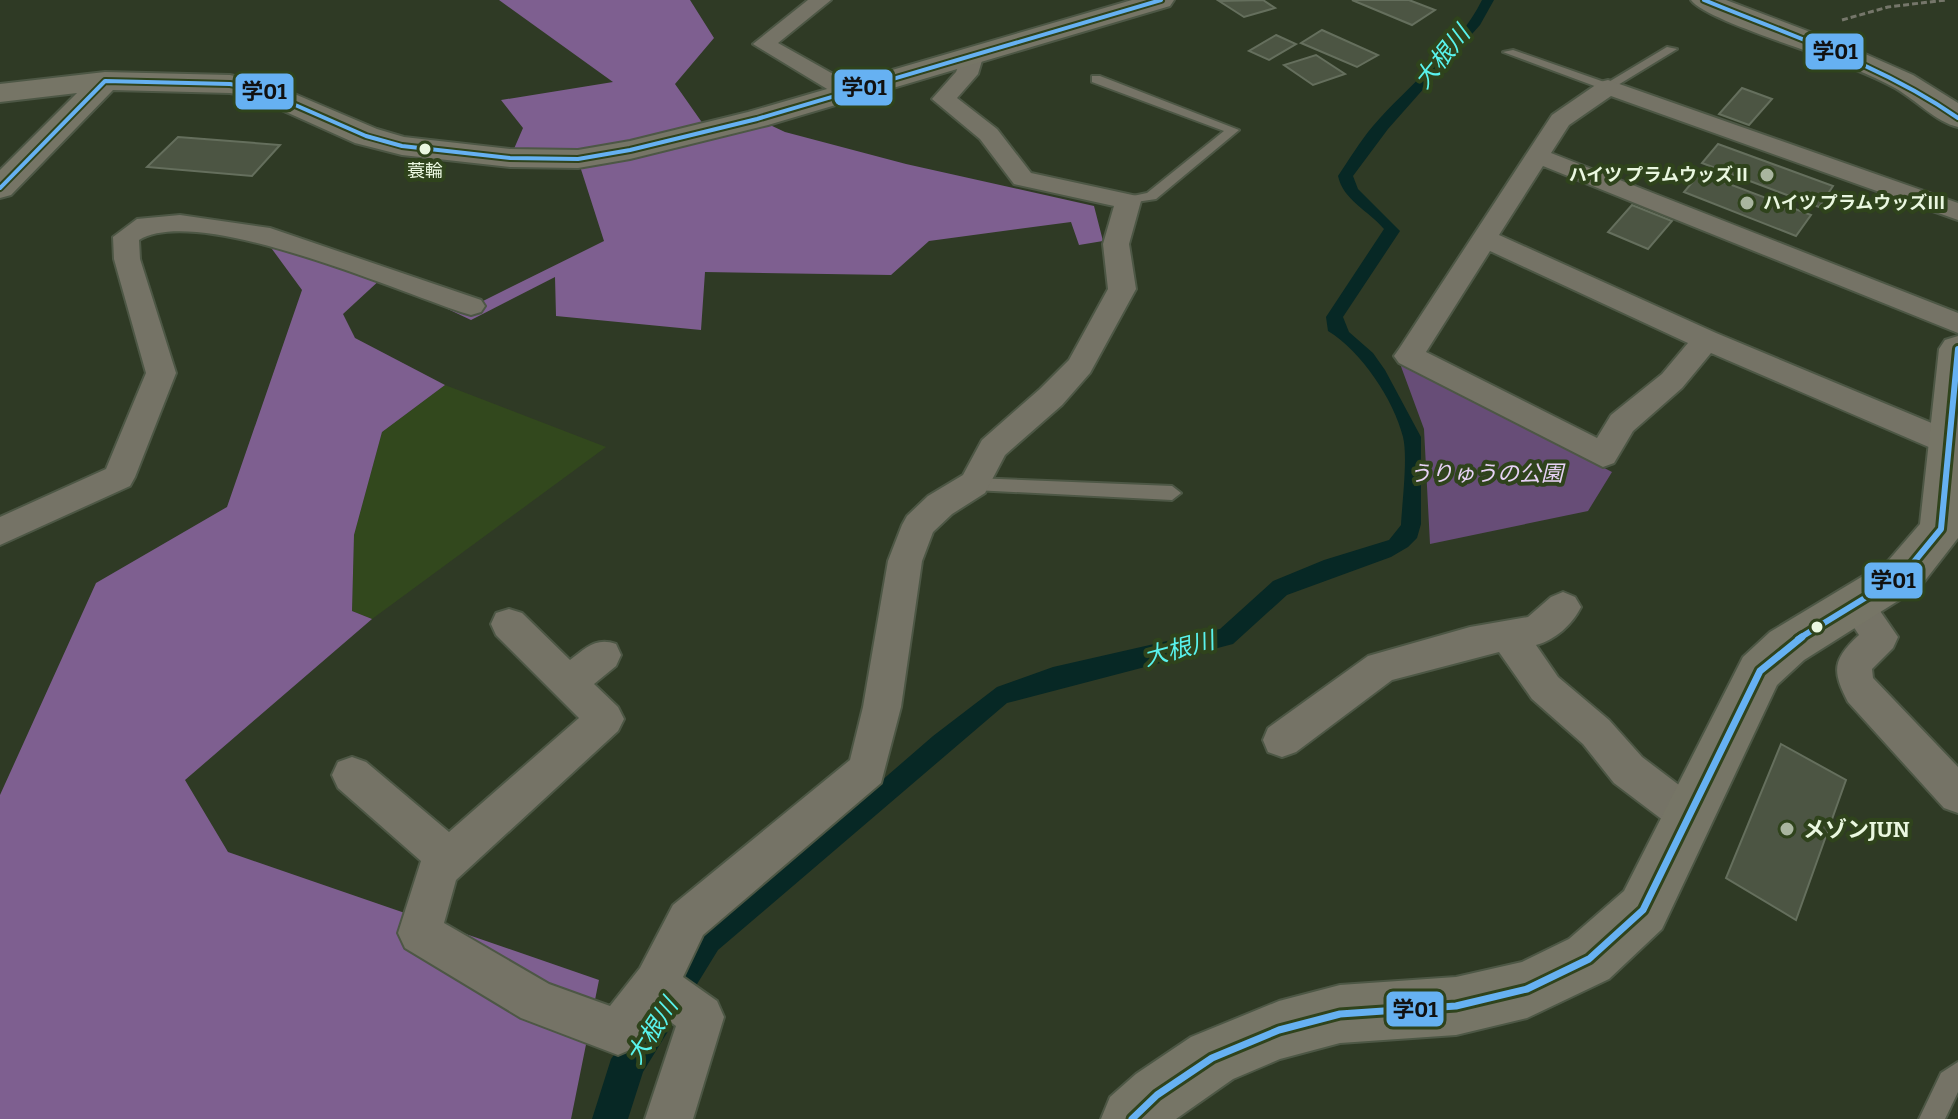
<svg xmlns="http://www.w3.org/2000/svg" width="1958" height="1119" font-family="Bitter,'Noto Sans JP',serif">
<rect width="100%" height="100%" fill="#2f3a25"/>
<!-- built -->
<path fill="#32481d" d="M445,385L606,447L372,619L352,611L354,535L382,432Z"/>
<!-- green -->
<path fill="#674d77" d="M1399,361L1612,472L1588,511L1430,544L1424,429Z"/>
<!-- forest -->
<path fill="#7e5f90" d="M499,0H690L714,38L675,84L708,131L757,119L785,132L906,164L1094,206L1103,241L1079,245L1071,222L929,241L891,275L705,272L701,330L556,316L555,277L471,320L382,278L343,314L355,338L445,385L382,432L354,535L352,611L372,619L185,780L228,852L599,980L571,1119H0V795L96,583L227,507L302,290L261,234L481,302L604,241L578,160L510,158L523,128L501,100L613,82Z"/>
<!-- water -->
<path fill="#072825" d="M1482,0H1494L1480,25L1388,129L1353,176L1358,189L1400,231L1343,317L1349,332L1373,353L1385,370L1421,437V524L1417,538L1408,547L1391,557L1287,595L1233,644L1007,703L718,950L643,1072L628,1119H592L611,1059L699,939L933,736L997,687L1053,667L1220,629L1273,581L1324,560L1389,540L1401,525C1402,503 1408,457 1403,437C1394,400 1361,351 1328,331L1326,317L1384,229C1369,211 1343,200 1338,176C1349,160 1360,141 1373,126C1409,84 1457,50 1482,0Z"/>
<!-- building -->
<path fill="#4c5543" stroke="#656f5d" stroke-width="2" d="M1263,0L1275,8L1244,17L1219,1Z
M1352,0H1409L1435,10L1412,25Z
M1322,30L1378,55L1357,67L1301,43Z
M1276,35L1296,44L1269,60L1249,51Z
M1316,55L1345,74L1313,85L1284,65Z
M1742,88L1772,99L1749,125L1719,114Z
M178,137L280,145L252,176L147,167Z
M1718,144L1833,186L1819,207L1702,163Z
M1700,173L1811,215L1796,236L1684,192Z
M1632,205L1672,221L1648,249L1608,232Z
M1781,744L1846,780L1796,920L1726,878Z"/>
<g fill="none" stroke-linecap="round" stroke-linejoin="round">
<!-- lane casing -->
<g stroke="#4d5745" stroke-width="4">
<path id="lane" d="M1667,47L1677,49L1608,91L1503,52L1513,50L1607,83Z
M1092,76H1100L1239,130L1156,199L1123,204V198L1147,193L1224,131L1092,82Z
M974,478L1172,486L1181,493L1172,500L974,490L965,484Z
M1958,1062V1092L1945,1119H1919L1941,1073Z"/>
</g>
<!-- street casing -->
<g stroke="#4d5745" stroke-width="4">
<path id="street" d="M808,0H831L778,43L858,88L861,93L858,98H842L753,44Z
M972,50L983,57L978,74L957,98L997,129L1031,173L1137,196L1141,201L1129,244L1136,289L1090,373L1062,405L1005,455L985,493L952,514L933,532L922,561L901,707L881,783L703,935L683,977L717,1001L724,1017L693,1119H645L676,1026L660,1014L634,1048L618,1055L521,1018L405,948L398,933L421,861L338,788L332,775L338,762L352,757L366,762L449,832L579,718L496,635L491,624L496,613L509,609L522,613L570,660C586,648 596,637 616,644L621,655L616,666L594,684L618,707L624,719L618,731L456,880L444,923L549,984L610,1006L640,968L673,905L850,760L863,707L888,561L902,525L907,516L928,496L963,475L982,440L1040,389L1069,360L1108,289L1103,244L1114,206L1014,184L980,139L932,99L956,72L964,52Z
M1608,80L1958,203V220L1611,96L1569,125L1551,153L1958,313V333L1543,166L1499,235L1716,333L1958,434V452L1949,454L1938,451L1711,353L1682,388L1633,431L1614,463L1603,467L1399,363L1394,356L1399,349L1552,115L1600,82ZM1490,251L1688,343L1662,374L1611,415L1597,438L1426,352Z
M180,215L270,228L481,300L485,306L481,312L471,315L461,312C395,290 198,204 139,240L140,259L176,373L135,477L130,486L0,545V517L106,469L146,373L114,259L113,237L137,219Z
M1857,591L1869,595L1898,637L1893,648L1872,669L1873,678L1958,767V813L1944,808L1848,702C1832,671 1832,660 1859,635L1839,605L1845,595Z
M1563,592L1575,597L1581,607C1572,625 1555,640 1536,645L1558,677L1609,720L1642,757L1704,804L1710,817L1704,830L1690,836L1676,830L1614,783L1583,744L1532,699L1499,652L1392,680L1296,752L1282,757L1268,752L1263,740L1268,728L1368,656L1470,627L1528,617L1551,597Z"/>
</g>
<!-- secondary casing -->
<g stroke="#4d5745" stroke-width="4">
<path id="secondary" d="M1132,0H1174L1170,6L768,125L630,159L578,168L510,167L402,155L355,143L253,97L230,93L113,90L11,195L0,198V170L77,93L0,102V84L105,72L230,75L271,84L377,129L404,137L510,149L578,150L630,141L748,112Z
M1691,0H1726L1847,46L1913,75L1958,103V127C1936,122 1916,100 1895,88C1870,74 1842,64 1815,54C1791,45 1703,17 1691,0Z
M1958,336V538L1920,587L1804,660L1777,685L1662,929L1609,979L1527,1018L1456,1035L1340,1043L1280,1059L1233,1079L1176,1119H1101L1110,1097L1136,1074L1191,1037L1279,1001L1340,985L1456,977L1522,962L1569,939L1624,891L1743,657L1770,632L1888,561L1920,524L1939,349L1945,340Z"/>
</g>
<!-- path -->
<path stroke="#75766a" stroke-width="3" stroke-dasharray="6 3" stroke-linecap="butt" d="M1842,20L1888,7L1946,0"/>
<!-- lane -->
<use href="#lane" fill="#757366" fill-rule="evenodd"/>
<!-- street -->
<use href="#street" fill="#757366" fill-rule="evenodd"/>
<!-- secondary -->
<use href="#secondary" fill="#767566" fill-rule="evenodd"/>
<!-- bus-1-far2 casing -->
<g stroke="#2f431c" stroke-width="8">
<path id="bus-1-far2" d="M1704,0C1791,36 1880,64 1958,118
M0,188L105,81L230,84L261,90L366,136L402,146L510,158L578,159L630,150L757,119L1161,0"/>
</g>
<!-- bus-1-far1 casing -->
<g stroke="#2f431c" stroke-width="12">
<path id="bus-1-far1" d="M1798,639L1904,574L1941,529L1958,349"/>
</g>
<!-- bus-1 casing -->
<g stroke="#2f431c" stroke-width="13">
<path id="bus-1" d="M1132,1119L1157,1095L1212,1058L1279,1030L1340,1014L1456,1006L1527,989L1589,959L1643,910L1760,671L1802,637"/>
</g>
<!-- bus-1-far2 -->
<use href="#bus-1-far2" stroke="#66b1f2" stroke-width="4"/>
<!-- bus-1-far1 -->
<use href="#bus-1-far1" stroke="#66b1f2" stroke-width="6"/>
<!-- bus-1 -->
<use href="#bus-1" stroke="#66b1f2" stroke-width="7"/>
</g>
<!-- markers -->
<g fill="#eaf7e0" stroke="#2f431c" stroke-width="3">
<circle cx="425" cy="149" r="7"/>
<circle cx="1817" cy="627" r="7"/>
</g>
<g fill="#a9b59f" stroke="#2f431c" stroke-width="3">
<circle cx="1767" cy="175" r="8"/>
<circle cx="1747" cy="203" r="8"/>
<circle cx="1787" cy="829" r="8"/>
</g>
<g text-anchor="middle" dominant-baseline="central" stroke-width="8" stroke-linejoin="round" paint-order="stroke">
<!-- far-bus labels -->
<g font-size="18" fill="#eaf7e0" stroke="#2f431c">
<text x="425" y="171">蓑輪</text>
</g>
<!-- far-poi labels -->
<g font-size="18" font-weight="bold" fill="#eaf7e0" stroke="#2f431c" text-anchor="end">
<text x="1751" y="175">ハイツ プラムウッズⅡ</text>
<text x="1763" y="203" text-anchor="start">ハイツ プラムウッズⅢ</text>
</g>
<!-- park labels -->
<g font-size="22" font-style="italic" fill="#e7d2f5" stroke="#2f431c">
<text x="1486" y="473">うりゅうの公園</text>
</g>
<!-- poi labels -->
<g font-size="22" font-weight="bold" fill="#eaf7e0" stroke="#2f431c" text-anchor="start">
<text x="1803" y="829">メゾンJUN</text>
</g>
<!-- water labels -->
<g font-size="24" font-style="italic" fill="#59f3ed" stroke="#2f431c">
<text transform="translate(1442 57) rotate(-51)">大根川</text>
<text transform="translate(1179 649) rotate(-15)">大根川</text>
<text transform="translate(652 1031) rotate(-57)">大根川</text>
</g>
</g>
<g stroke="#2f431c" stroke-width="3">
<rect x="1804" y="32" width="61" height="39" rx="8" fill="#66b1f2"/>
<rect x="833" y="68" width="61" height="39" rx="8" fill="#66b1f2"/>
<rect x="234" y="72" width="61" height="39" rx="8" fill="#66b1f2"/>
<rect x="1863" y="561" width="61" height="39" rx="8" fill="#66b1f2"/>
<rect x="1385" y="990" width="60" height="38" rx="8" fill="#66b1f2"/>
</g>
<g font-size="22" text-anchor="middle" font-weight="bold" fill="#111">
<text x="1835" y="59">学01</text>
<text x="864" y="95">学01</text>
<text x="264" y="99">学01</text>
<text x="1893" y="588">学01</text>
<text x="1415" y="1017">学01</text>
</g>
</svg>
